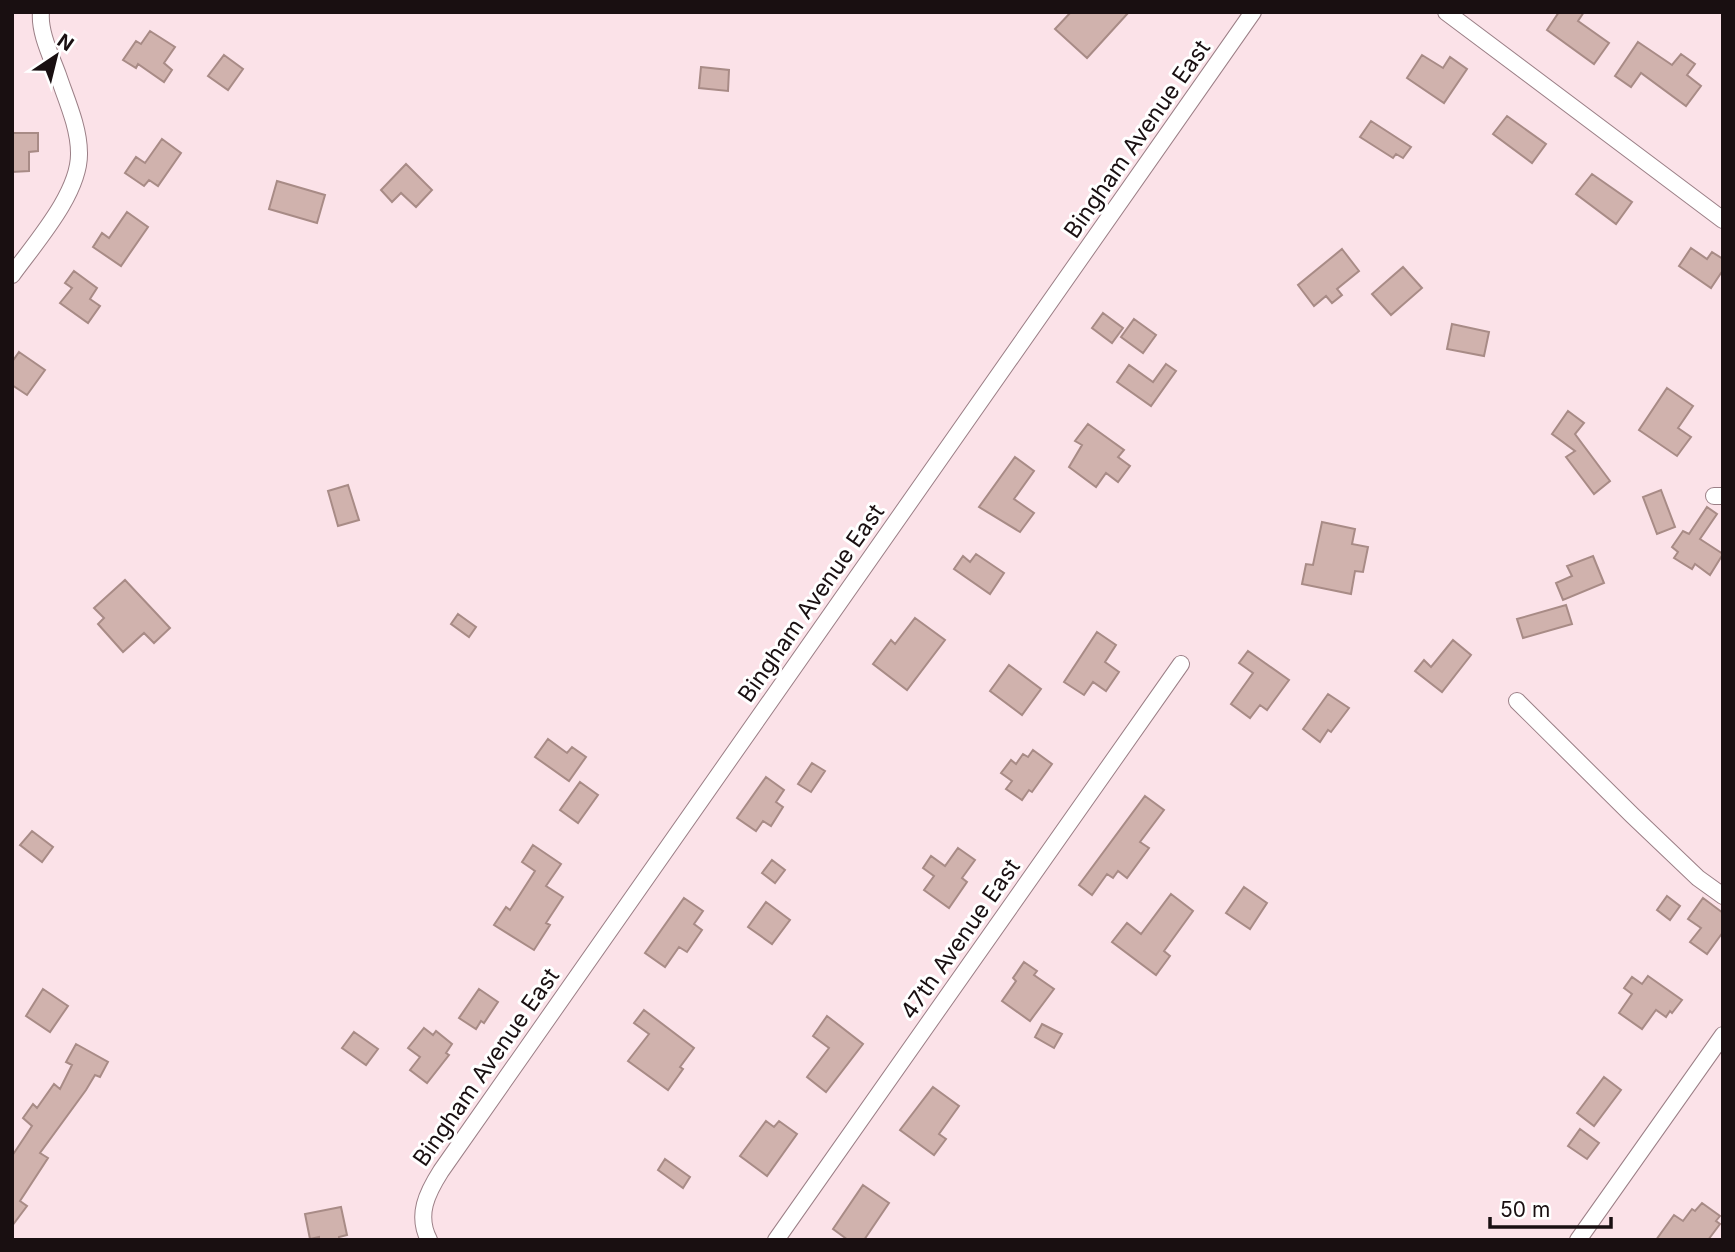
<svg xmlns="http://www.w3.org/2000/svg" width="1735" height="1252" font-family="Inter,sans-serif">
<rect width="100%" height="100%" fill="#fbe2e8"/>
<!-- building -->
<path fill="#d0b2ad" stroke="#a88b86" stroke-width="2" d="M1071,12H1129L1087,58L1055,29Z
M1559,12H1584L1578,21L1609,43L1594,64L1547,30Z
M150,31L175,47L164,63L172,70L164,82L138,64L136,68L123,60L136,41L141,44Z
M1638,42L1672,65L1681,54L1695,64L1687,75L1701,86L1686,106L1641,73L1631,87L1615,76Z
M224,55L243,69L228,90L208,76Z
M1422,55L1443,68L1450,57L1467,69L1444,103L1407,78Z
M701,67L729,70L728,91L699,88Z
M1507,116L1546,144L1532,163L1493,134Z
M1371,121L1411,147L1403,158L1396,154L1393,158L1360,137Z
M12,133H38V151L29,152V171L12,172Z
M162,139L181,153L158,186L149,180L144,186L125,173L136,157L145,163Z
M406,164L432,190L416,207L401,193L392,202L381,190Z
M1592,174L1632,202L1616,224L1576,194Z
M277,181L325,195L317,223L269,209Z
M127,212L148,227L121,266L93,247L102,233L109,238Z
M1691,248L1707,259L1712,252L1723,259V270L1711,288L1679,266Z
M1342,249L1359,271L1337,289L1342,295L1332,303L1326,296L1314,306L1298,285Z
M1403,267L1422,288L1391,315L1372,294Z
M74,271L97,288L90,299L100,306L88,323L60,303L72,288L65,283Z
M1103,313L1123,328L1112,343L1092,328Z
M1134,319L1156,335L1143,353L1121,337Z
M1452,324L1489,332L1484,356L1447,349Z
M19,352L45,370L27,395L12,385V362Z
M1166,364L1176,371L1151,406L1117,382L1129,365L1153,382Z
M1667,388L1693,406L1678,428L1691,437L1677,456L1639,430Z
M1568,411L1584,423L1575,434L1610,481L1594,494L1566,457L1575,451L1552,434Z
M1088,424L1124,450L1118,457L1130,466L1118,482L1106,473L1096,487L1069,467L1082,445L1075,441Z
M1015,457L1034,471L1014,499L1034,513L1020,532L979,507Z
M348,485L359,520L338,526L328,491Z
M1661,490L1675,527L1657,534L1643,497Z
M1707,507L1717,514L1700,539L1723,554L1710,575L1695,564L1692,569L1674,558L1678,552L1672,547L1683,531L1689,534Z
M1322,522L1355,529L1352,544L1368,547L1363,572L1355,571L1351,594L1302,584L1306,564L1313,565Z
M976,554L1004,573L990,594L954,569L963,556L970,562Z
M1593,556L1604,583L1563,600L1556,583L1572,576L1567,566Z
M125,580L170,628L154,643L144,633L123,652L98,624L104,618L94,608Z
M1566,605L1572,624L1523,638L1517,619Z
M458,614L476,627L469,637L451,624Z
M915,618L945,640L907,690L873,664L891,640L895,644Z
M1097,632L1116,645L1105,662L1119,672L1106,691L1093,682L1084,695L1064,682Z
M1453,640L1471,655L1442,692L1415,671L1424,660L1431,667Z
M1248,651L1289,680L1267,710L1260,705L1250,718L1231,704L1253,673L1239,663Z
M1009,665L1041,689L1022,715L990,691Z
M1328,694L1349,708L1331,732L1328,730L1320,742L1303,729Z
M548,739L567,753L572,747L586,757L569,781L535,757Z
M1033,750L1052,764L1032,792L1029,790L1022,800L1006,789L1012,781L1001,773L1011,760L1016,764L1023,754L1028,757Z
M812,763L825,771L811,792L798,784Z
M766,777L784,790L776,802L783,807L771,826L763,821L756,831L737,818Z
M580,782L598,795L578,823L560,810Z
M1145,796L1164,810L1140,842L1149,848L1127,878L1118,871L1113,878L1107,874L1092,895L1079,885Z
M32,831L53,847L42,862L20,845Z
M533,845L561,864L546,886L563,897L546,923L550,925L534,950L494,925L506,907L510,910L535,871L522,862Z
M958,848L975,860L962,878L967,882L949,908L924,890L934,876L923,868L931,856L945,866Z
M772,860L785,870L775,883L762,873Z
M1244,887L1267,903L1250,929L1226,913Z
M1171,894L1193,911L1164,951L1170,956L1156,975L1112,942L1127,923L1141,934Z
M1667,896L1680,906L1670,920L1657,910Z
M684,898L703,911L694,924L702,930L687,952L679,947L665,967L645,953Z
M1703,898L1723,913V932L1707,954L1690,942L1701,928L1688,919Z
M766,902L790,920L772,944L748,927Z
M1024,962L1037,971L1034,975L1054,989L1030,1021L1002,1001L1016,981L1013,978Z
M1648,976L1682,1000L1672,1013L1670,1011L1666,1017L1656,1010L1642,1029L1619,1013L1632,994L1624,988L1632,977L1642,984Z
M43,989L68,1006L50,1032L26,1016Z
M479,989L498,1002L484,1023L481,1021L476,1029L459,1018Z
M644,1010L694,1048L680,1067L683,1069L668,1090L628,1061L649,1034L634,1023Z
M827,1016L863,1044L826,1092L807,1077L829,1048L813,1036Z
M1042,1024L1062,1034L1054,1048L1035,1037Z
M424,1028L433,1035L436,1031L452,1044L446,1053L449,1055L427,1083L410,1070L420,1057L408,1048Z
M354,1032L378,1049L366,1065L342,1048Z
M76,1044L108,1062L100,1077L95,1075L86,1090L40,1153L48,1158L20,1201L27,1206L12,1226V1156L32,1126L23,1118L33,1104L37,1108L54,1084L60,1089L72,1065L66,1062Z
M1604,1077L1621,1090L1594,1126L1577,1113Z
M933,1087L959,1106L939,1134L946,1139L934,1155L900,1130Z
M766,1121L774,1127L779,1121L797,1134L767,1176L740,1156Z
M1580,1129L1599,1143L1587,1159L1568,1146Z
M665,1159L690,1177L683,1188L658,1170Z
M863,1185L889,1203L864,1240H848L833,1229Z
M1702,1203L1720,1216L1716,1221L1720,1224L1708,1240H1656L1674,1215L1683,1221L1692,1209L1695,1211Z
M341,1207L347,1235L339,1237V1240H319V1237L310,1239L305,1214Z"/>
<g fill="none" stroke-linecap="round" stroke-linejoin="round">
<!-- minor casing -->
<g stroke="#9b7f86" stroke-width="18">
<path id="minor" d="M1446,12L1723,220
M12,275C35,243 80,193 79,153C79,127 66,99 58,75C51,56 39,32 41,12
M1714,496H1723
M1517,701L1632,815L1698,878L1723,896
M429,1240C416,1215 427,1193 441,1171L1253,12
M776,1240L1181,664
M1578,1240L1723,1035"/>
</g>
<!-- minor -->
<use href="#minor" stroke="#fff" stroke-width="16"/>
</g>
<g text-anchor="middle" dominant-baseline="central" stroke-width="6" stroke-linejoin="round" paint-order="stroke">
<!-- street labels -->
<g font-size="23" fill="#190f11" stroke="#fff">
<text transform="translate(1137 139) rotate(-55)">Bingham Avenue East</text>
<text transform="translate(811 603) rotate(-55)">Bingham Avenue East</text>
<text transform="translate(960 939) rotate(-55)">47th Avenue East</text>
<text transform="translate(486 1067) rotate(-55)">Bingham Avenue East</text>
</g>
</g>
<!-- border -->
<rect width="1735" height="1252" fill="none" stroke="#190f11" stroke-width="28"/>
<!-- north arrow -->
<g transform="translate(56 56) rotate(35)" stroke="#ffffff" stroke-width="5" paint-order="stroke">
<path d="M0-5L12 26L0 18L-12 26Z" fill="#190f11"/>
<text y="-10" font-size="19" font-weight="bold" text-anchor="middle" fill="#190f11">N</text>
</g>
<!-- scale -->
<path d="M1490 1217v10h121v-10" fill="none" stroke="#190f11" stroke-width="3.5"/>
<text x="1500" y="1217" font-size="21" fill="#190f11" stroke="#ffffff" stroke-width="5" paint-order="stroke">50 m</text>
</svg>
